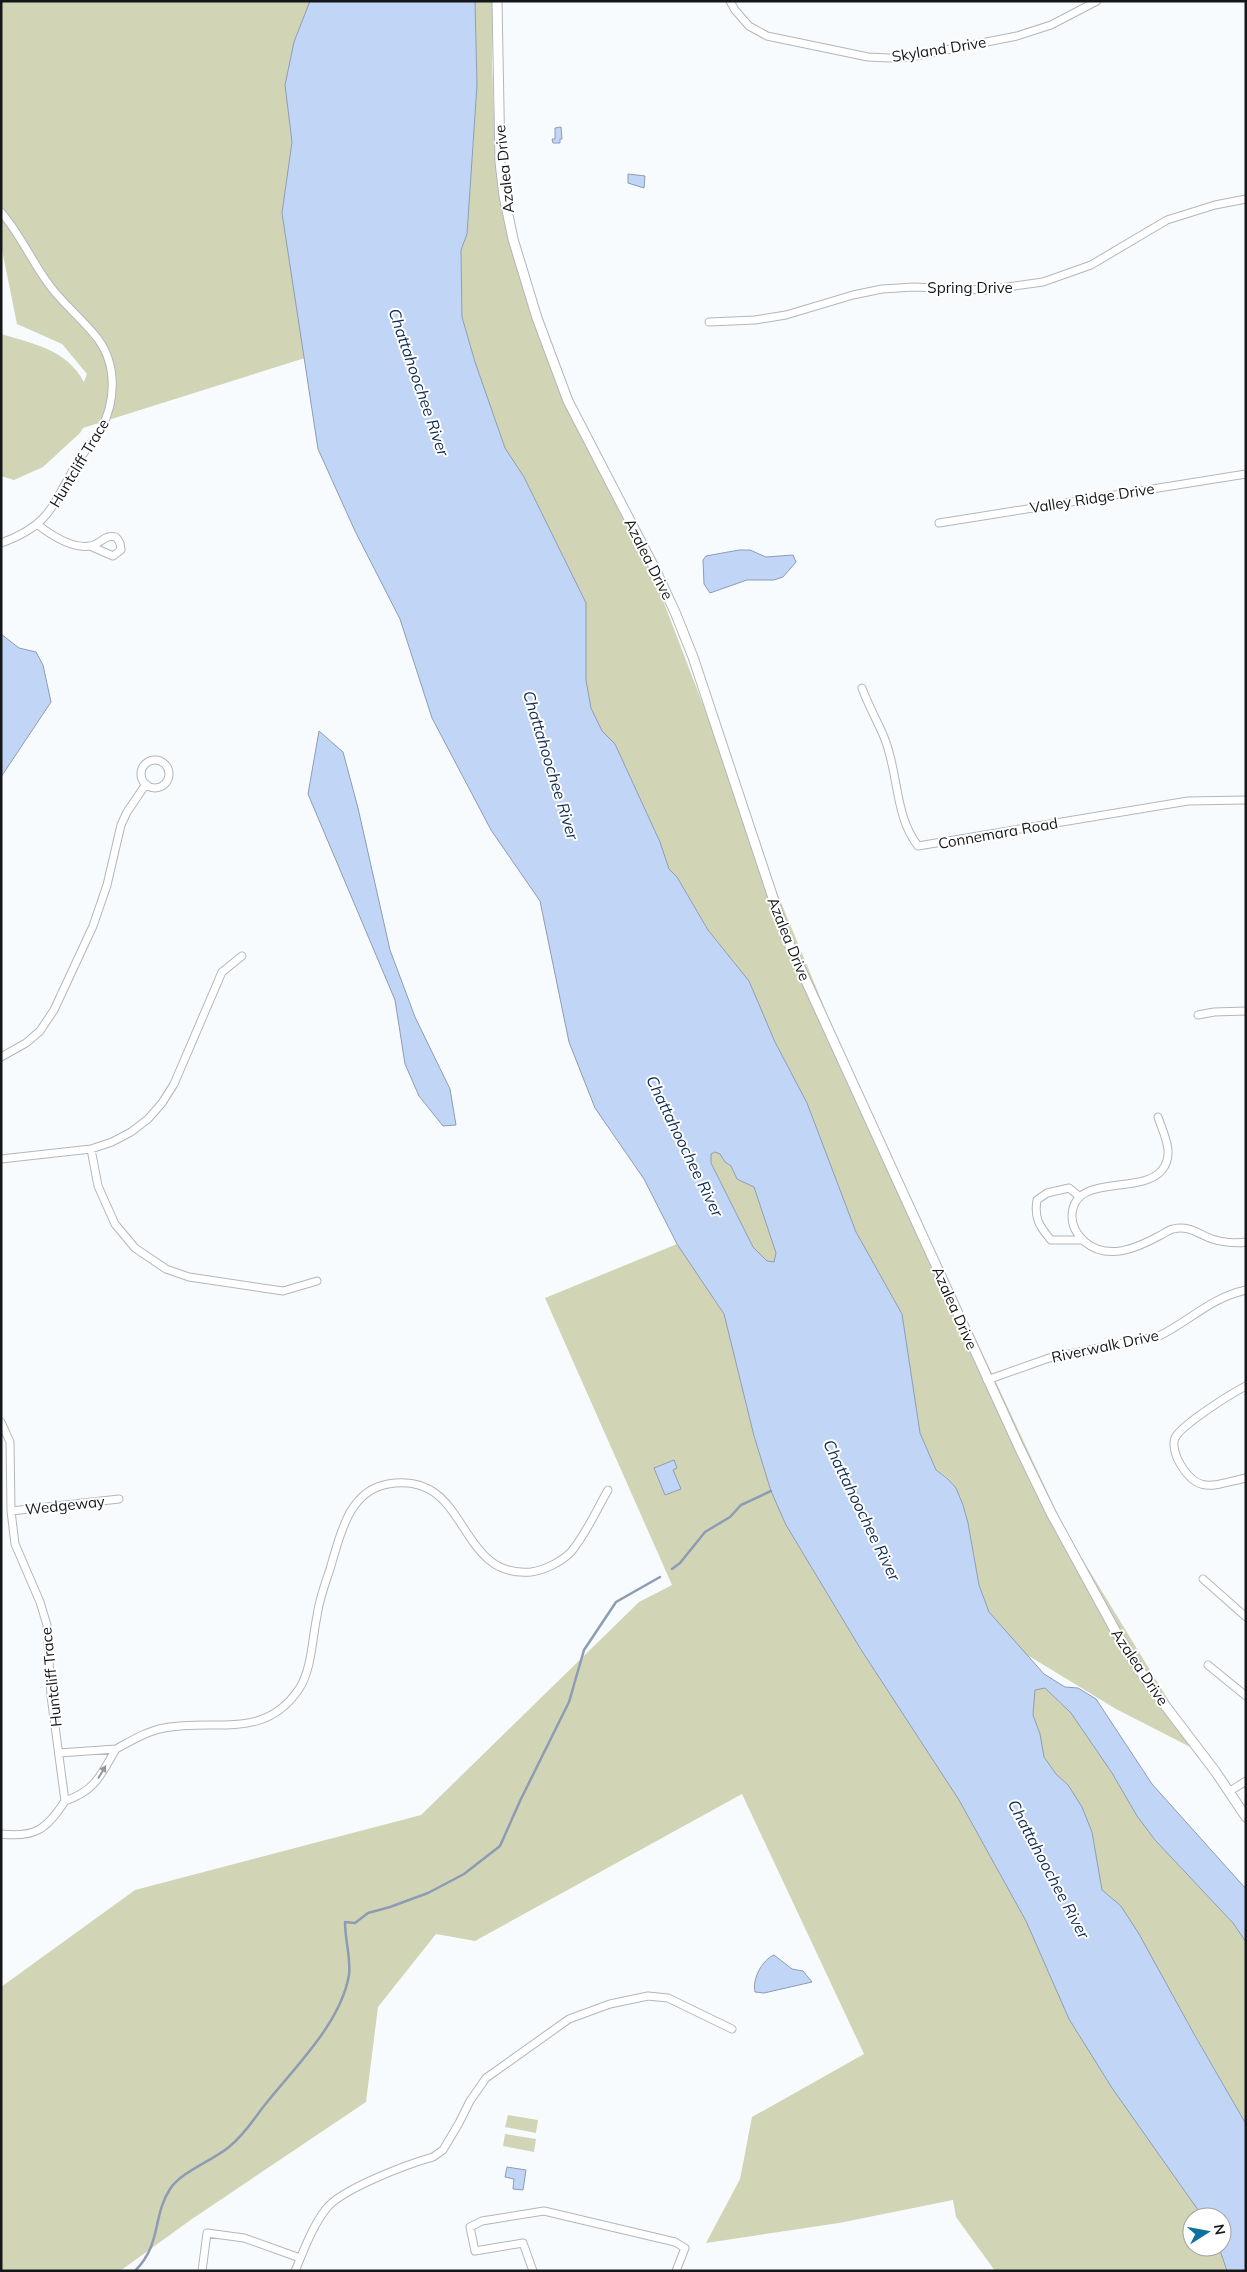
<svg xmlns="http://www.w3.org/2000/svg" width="1247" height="2272" font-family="Mulish,sans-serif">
<rect width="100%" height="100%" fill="#f7fbfe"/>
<!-- green -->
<path fill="#d2d5b5" d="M1,1H310L294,42L285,85L292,142L282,213L305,358L83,428L80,433L43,467L14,480L1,476V334C34,344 66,349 84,382L87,374L62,344L17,324L1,245Z
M475,1H493L492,65L496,166L499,195L514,255L531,312L592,458L656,582L751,830L835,1033L920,1220L1067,1534L1200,1752L1116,1709L1024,1653L989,1612L979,1585L968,1523L963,1505L956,1488L948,1478L936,1470L920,1433L902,1314L856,1232L807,1103L775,1042L749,981L708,930L677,877L669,869L660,842L615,744L602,731L591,708L586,680V603L524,477L505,448L475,362L462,316L461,250L467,234L477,85Z
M715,1152L720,1154L725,1162L731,1166L737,1179L754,1187L776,1253L774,1262L767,1261L753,1247L711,1163V1154Z
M677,1244L724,1314L754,1436L771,1491L786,1525L860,1648L959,1800L1026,1921L1069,2019L1112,2088L1203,2217H1192V2247H1219L1227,2271H995L956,2217L953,2200L839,2223L706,2243L740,2179L752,2117L864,2054L742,1794L475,1941L436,1934L378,2007L366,2102L192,2219L120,2271H1V1987L135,1890L421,1815L639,1602L672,1585L545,1298Z
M1045,1688L1071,1713L1112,1773L1137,1816L1155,1840L1233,1923L1246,1942V2124L1121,1906L1102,1890L1092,1832L1068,1785L1056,1774L1044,1757L1040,1734L1033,1715L1034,1690Z
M508,2115L538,2120L536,2133L505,2127Z
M505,2134L536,2139L534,2152L503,2146Z"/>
<!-- water -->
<path fill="#c1d6f6" stroke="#8d9cb3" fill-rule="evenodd" d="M310,1H475L477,85L467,234L461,250L462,317L475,362L505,448L524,477L586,603V680L591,708L602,731L615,744L660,842L669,869L677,877L708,930L749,981L775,1042L807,1103L856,1232L902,1314L920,1433L936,1470L948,1479L956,1488L963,1505L968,1523L979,1585L989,1612L1044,1674L1065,1687L1078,1688L1096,1699L1152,1784L1246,1889V1942L1233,1923L1155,1840L1137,1816L1112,1773L1071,1713L1045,1688L1035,1690L1033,1715L1040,1734L1044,1757L1056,1774L1068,1785L1082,1807L1092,1832L1102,1890L1121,1906L1139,1934L1194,2034L1246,2124V2271H1227L1219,2247H1222V2217H1203L1112,2088L1069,2019L1026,1921L959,1800L860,1648L786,1525L771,1491L754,1436L724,1314L677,1244L644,1179L595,1108L569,1042L540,901L491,830L432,718L400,619L355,531L318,449L282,213L292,142L285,85L294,42ZM715,1152L720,1154L725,1162L731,1166L737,1179L754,1187L776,1253L774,1262L767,1261L753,1247L711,1163V1154Z
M561,127L562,139H560V143H553L552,139H555V128Z
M628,174L645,176L644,188L628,183Z
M739,550H750L766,557L793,555L796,562L783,577L774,580H747L710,593L704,584L703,560L706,556Z
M1,634L19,648L36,652L43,665L51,702L1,777Z
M319,731L343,752L358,808L390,950L415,1017L450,1089L456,1125L443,1126L419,1096L405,1064L395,1000L308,794Z
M674,1460L677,1468L673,1470L681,1489L665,1495L654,1468Z
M774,1955L792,1969L803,1971L812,1982L764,1993L755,1992C752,1979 762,1960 774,1955Z
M507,2167L526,2170L523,2190L513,2189L514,2179L505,2177Z"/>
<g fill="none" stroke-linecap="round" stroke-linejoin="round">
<!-- stream -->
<path stroke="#8d9cb3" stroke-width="2.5" d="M672,1569L680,1563L705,1532L730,1517L741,1505L771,1491
M135,2271C162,2244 152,2217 170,2189C182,2171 212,2161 229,2147C247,2132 253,2119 268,2101C297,2065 341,2022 349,1975C351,1958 345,1940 345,1922L355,1923L368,1913L390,1907L428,1893L464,1874L500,1846L520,1801L569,1702L584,1650L616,1602L660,1577"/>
<!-- minor casing -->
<g stroke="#b1b7bc" stroke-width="9">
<path id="minor" d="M730,1L735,10L749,26L767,36L868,57L889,58L910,57L1017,36L1051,25L1097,1
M1,212C22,236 34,267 54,291C68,308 85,322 98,339C117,365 116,401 101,429C94,441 84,451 77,463C52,505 51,525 1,543
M709,322L755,320L786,315L853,295L882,289L914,287L986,290L1043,282L1091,265L1167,220L1215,205L1246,199
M939,523L1246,474
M38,525C51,535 72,549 90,546C100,545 104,534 116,537L120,543L121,550L113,556L90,546
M862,688C868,705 877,720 884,737C899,773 894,815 918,846L1188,801L1246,800
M141 774a14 14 0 1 1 28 0a14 14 0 1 1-28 0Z
M1198,1015L1214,1012L1246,1011
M1,1057L26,1043L40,1031L54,1010L93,926L107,885L121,825L127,812L146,784
M1158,1117C1164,1135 1175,1154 1162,1170C1141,1196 1073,1172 1072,1216C1072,1227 1077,1235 1085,1242C1108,1261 1137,1248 1159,1236C1164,1234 1168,1230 1173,1229C1189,1225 1198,1234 1212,1239C1221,1242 1236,1244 1246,1242
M91,1149L98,1186L115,1224L135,1248L166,1269L189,1277L283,1291L317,1281
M1,1159L91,1149L112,1142L131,1132L148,1119L162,1103L174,1084L222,972L242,956
M1080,1197L1069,1188L1047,1193L1037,1200C1034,1218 1039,1226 1051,1240H1083
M987,1380L1049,1358L1159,1336C1190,1321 1210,1298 1246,1290
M1246,1386C1232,1393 1181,1425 1175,1438C1172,1445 1175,1453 1178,1460C1197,1496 1213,1485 1246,1478
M1,1422L10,1442L11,1511L15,1544L40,1602L47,1625L51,1696L65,1801C47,1829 35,1838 1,1834
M11,1511L119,1499
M1203,1579L1246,1617
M1208,1665L1246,1696
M116,1749C131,1741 147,1731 164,1728C215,1718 264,1741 299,1689C312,1669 312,1639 317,1616C319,1600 325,1584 330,1569C340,1536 348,1491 388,1484C470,1469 455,1579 531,1572C545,1570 561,1562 571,1552C586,1534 596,1511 608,1490
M59,1753L116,1749C100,1776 96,1790 65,1801
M1230,1791L1246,1781
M202,2271L207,2233L244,2238L300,2258
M295,2271C304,2250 312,2227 326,2209C341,2189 408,2164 433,2157L443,2150L459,2123L470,2101L486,2078L569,2019L610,2004L648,1996L668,1998L732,2029
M533,2271L523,2243L475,2251L470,2227L482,2221L544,2211L675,2242L685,2248L676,2271"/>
</g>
<!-- tertiary casing -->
<g stroke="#b1b7bc" stroke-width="11">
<path id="tertiary" d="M497,1L500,162L504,196L513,239L537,318L568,401L655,569L675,612L693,657L786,937L1019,1447L1051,1513L1116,1632L1148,1683L1215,1771L1246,1817"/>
</g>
<!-- minor -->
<use href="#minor" stroke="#fff" stroke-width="7"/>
<!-- tertiary -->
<use href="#tertiary" stroke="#fff" stroke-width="9"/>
</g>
<!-- one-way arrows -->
<defs><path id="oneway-solid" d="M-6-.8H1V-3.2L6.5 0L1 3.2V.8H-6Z" transform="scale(1.25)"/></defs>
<use fill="#959697" href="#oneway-solid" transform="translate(102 1772) rotate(-59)"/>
<g text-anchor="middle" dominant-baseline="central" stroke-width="4" stroke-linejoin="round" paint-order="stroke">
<!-- street labels -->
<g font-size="15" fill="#141618" stroke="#fff">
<text transform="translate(939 49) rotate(-9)">Skyland Drive</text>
<text transform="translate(504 169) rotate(-96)">Azalea Drive</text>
<text x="970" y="287">Spring Drive</text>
<text transform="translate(79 463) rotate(-59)">Huntcliff Trace</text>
<text transform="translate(1092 498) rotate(-9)">Valley Ridge Drive</text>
<text transform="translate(649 559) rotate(63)">Azalea Drive</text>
<text transform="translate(998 833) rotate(-10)">Connemara Road</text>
<text transform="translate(789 939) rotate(68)">Azalea Drive</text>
<text transform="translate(955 1308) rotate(66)">Azalea Drive</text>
<text transform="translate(1105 1346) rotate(-12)">Riverwalk Drive</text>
<text transform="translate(65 1505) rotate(-6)">Wedgeway</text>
<text transform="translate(1140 1667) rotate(56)">Azalea Drive</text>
<text transform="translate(51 1677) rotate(-96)">Huntcliff Trace</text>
</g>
<!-- water labels -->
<g font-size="16" font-style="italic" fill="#102c53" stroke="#fff">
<text transform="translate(419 382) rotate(71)">Chattahoochee River</text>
<text transform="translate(551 765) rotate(73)">Chattahoochee River</text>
<text transform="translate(685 1146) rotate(64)">Chattahoochee River</text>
<text transform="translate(862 1510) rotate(64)">Chattahoochee River</text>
<text transform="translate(1049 1869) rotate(62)">Chattahoochee River</text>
</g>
</g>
<!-- border -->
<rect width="1247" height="2272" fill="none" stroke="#141618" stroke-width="5"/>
<!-- north arrow -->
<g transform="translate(1207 2232) rotate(79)"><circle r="24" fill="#ffffff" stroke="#a1a2a3"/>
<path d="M0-4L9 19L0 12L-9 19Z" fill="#0e709d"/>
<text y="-8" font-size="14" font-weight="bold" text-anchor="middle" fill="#141618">N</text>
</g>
</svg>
